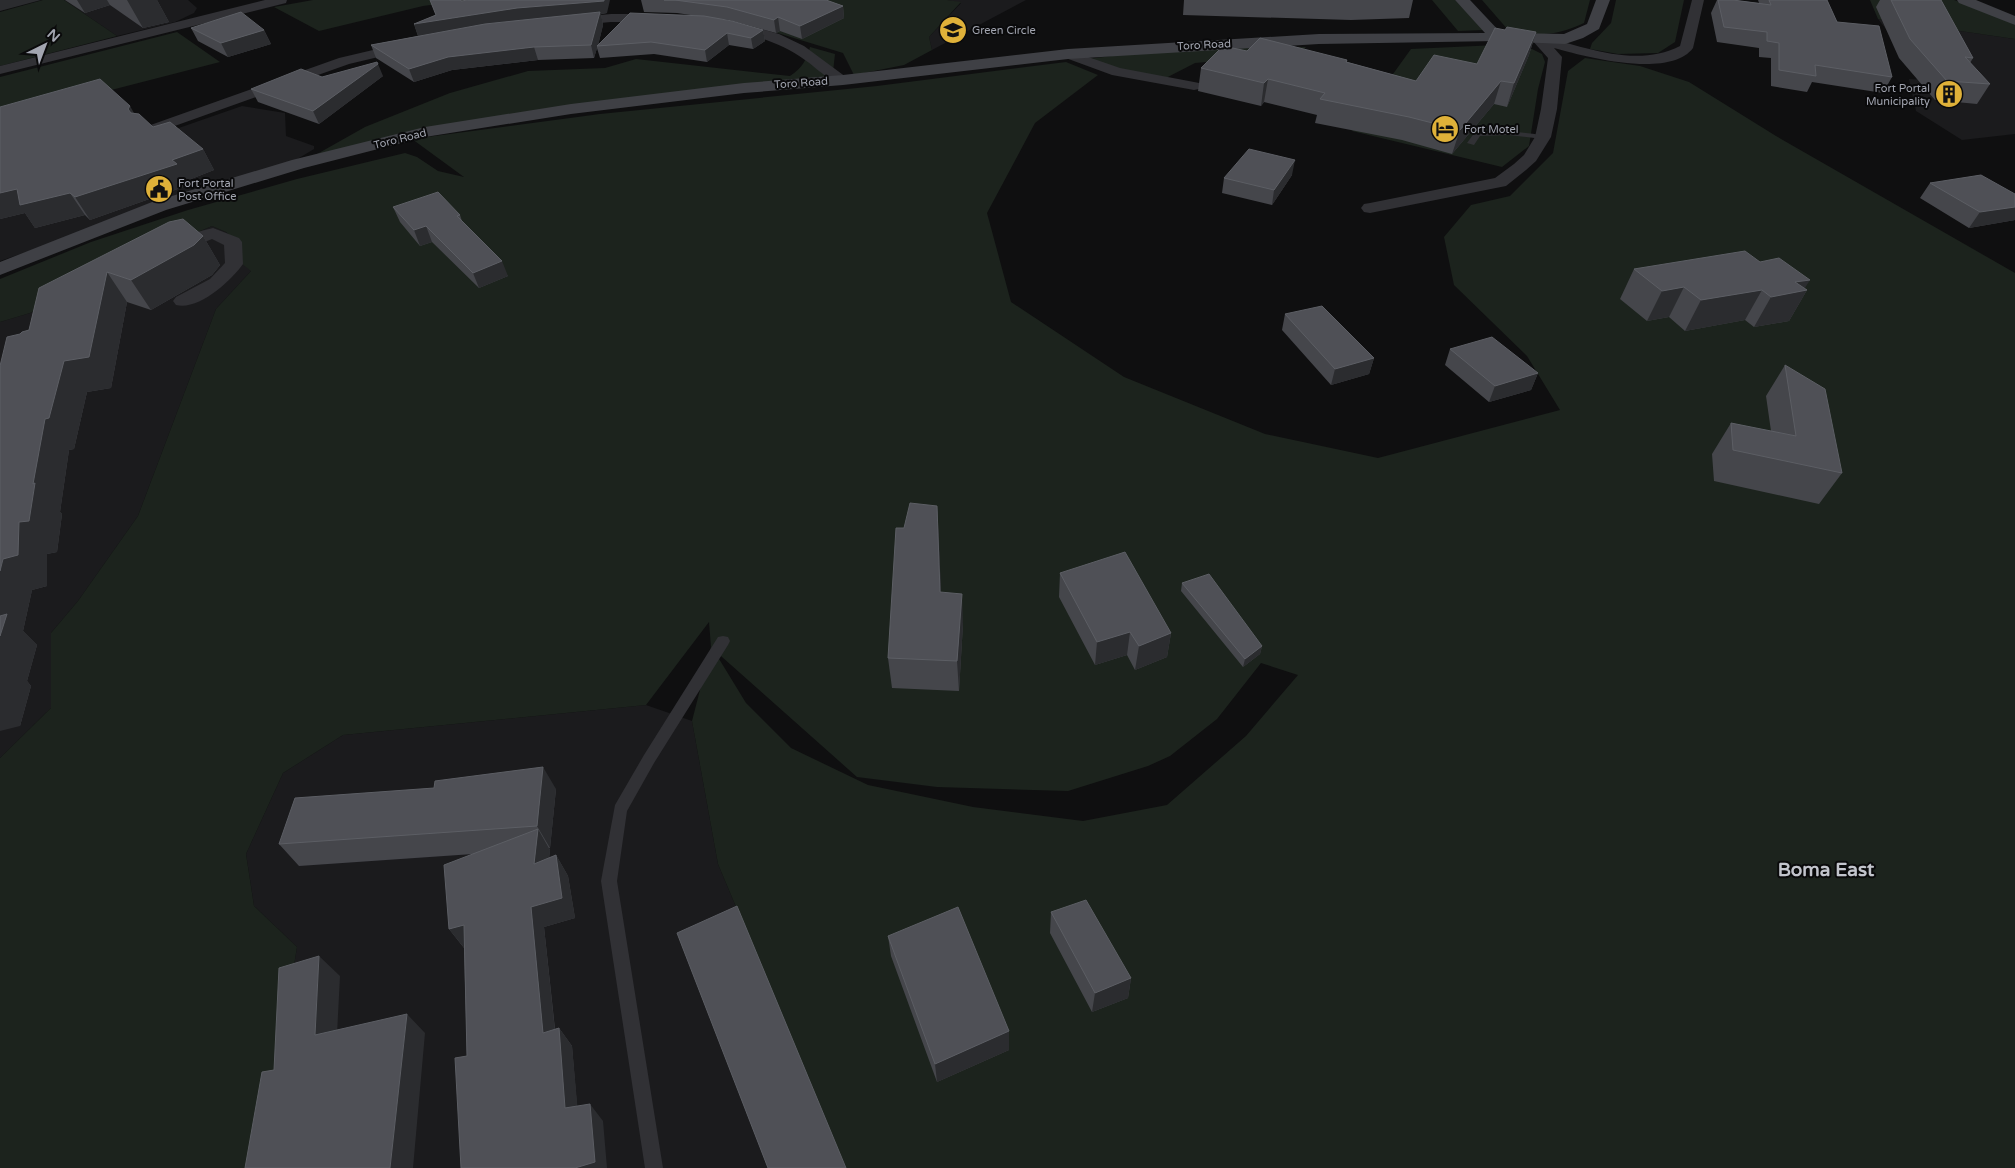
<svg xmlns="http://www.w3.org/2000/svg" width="2015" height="1168" font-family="'Varela Round',sans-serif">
<rect width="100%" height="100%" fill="#0f0f10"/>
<!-- built -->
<path fill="#1b1b1d" d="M64,0H188L197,8L194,13L175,22L117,36Z
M947,0H1026L932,50L929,37L961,3Z
M1878,19L2015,39V134L1962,140L1916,111L1909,79L1926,80Z
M242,106L285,113L286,136L314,146V149L294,161L0,261V126L150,138Z
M212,226L226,232L240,245L251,271L216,309L138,516L78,601L51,633V708L0,758V322L30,313L151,252Z
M646,705L692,721L718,864L846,1168H261L297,947L254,906L246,854L283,773L343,735Z"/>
<!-- green -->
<path fill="#1c231d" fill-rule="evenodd" d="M43,0H64L117,36L0,66V12Z
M313,0H469L423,6L319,31L274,7Z
M793,0H947L961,2L929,37L932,50L904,65L854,75L843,53L751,25Z
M1432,0H1455L1484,30L1458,31Z
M1482,0H1590L1584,23C1557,36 1538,36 1509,31Z
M1616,0H1684L1675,42L1658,53L1618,54L1590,49L1592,43L1611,23Z
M1870,0H1954L1981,9L2015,25V39L1878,19Z
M177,32L220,62L53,105L0,124V77Z
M1497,45L1530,48L1542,54L1545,62L1538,89L1529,146L1502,167L1352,131L1411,49Z
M810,47L835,54L832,81L597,107L425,133L310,158L365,127L450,93L528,71L605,68L636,59L790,76C802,68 806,61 810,47Z
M1187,47H1306L1298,57L1291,55L1195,63L1160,81L1079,60Z
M1585,58L1640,66L1689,82L1776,136L2015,273V1168H846L718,864L692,721L711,647L709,622L646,705L343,735L283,773L246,854L254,906L297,947L261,1168H0V758L51,708V633L78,601L138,516L216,309L251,271L241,263L240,245L226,232L212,226L151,252L30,313L0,322V279L91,242L188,210L297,179L405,153L417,157L438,171L464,177L412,139L600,114L877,86L1066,62L1098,75L1035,123L987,213L1011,302L1124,377L1265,434L1378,458L1560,410L1527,356L1454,285L1444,237L1471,205L1510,196L1553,153L1568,71ZM713,649L857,777L937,787L1068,791L1148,766L1170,756L1217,719L1261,663L1298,675L1246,736L1167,805L1083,821L973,807L868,785L791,748L746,703Z"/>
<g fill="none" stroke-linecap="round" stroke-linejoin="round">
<!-- lane -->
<path fill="#313135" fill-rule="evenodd" d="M1508,131L1543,135L1547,137L1543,139L1508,135L1480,136L1474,145L1467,143L1475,132Z
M723,636L728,637L730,641L728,645L654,763L627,811L617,881L663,1168H645L601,881L615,805L644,755L718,637Z"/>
<!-- street -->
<path fill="#313135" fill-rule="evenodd" d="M265,0H287L286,3L0,74V66Z
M1692,0H1704L1693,48C1670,79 1586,57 1554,48L1562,57L1557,109L1551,137L1536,161L1526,170L1506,186L1370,213L1364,212L1361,208L1364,204L1370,203L1495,178L1514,164L1524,155L1535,137L1541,109L1548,58L1531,39L1533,36L1538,35C1582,46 1636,69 1680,46Z
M611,14H657L664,18L657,22H611L567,26L560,22L567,18Z
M732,21L779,34L804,46L850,80L848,83C834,87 817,68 805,60C782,43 755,36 727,28L725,25L727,22Z
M407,42L414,46L412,49L349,64L155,133H145L142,130L145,127L339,58Z
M1068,50L1120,68L1194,82L1199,83L1201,86L1199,89L1194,90L1112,75L1063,57L1061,54Z
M213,228L239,238L242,242L243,264C231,281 198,311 176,305L173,301L176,297L210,279L225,263L224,245L212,239L173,255L167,254L164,250C174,236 198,232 213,228Z"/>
<!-- secondary -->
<path fill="#3f4045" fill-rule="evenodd" d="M1455,0H1470L1501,33L1564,34L1587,24L1596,0H1610L1599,29L1583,38L1565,44L1497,41L1319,44L1068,59L843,85L744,93L571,114L425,137L304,168L166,210L0,275V262L152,202L292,160L425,127L571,104L744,83L843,75L1068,49L1319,34L1485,33Z
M1957,0H1976L2015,16V25L1959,3Z"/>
</g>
<!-- wall -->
<path fill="#45464b" d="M65,0H157L169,22L143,28L110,5L85,13Z
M641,0H826L843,6L844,18L802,39L780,31L776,33L729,20L719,19L763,30L765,41L753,49L729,45L707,62L654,54L600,58L597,48L594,58L538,60L452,70L414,82L376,58L371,45L418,36L414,24L436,15L461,1L607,13L601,14L603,25L598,45L697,16L677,13L644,12Z
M1184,0H1413L1409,18L1351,20L1183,15Z
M1717,0H1733L1759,3L1758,0H1827L1837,22L1892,77L1883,93L1812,82L1807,92L1771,86V58L1759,57V48L1717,42L1711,13Z
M1880,0H1941L1973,58L1970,63L1990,84L1977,104L1935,100L1899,58L1876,7Z
M191,28L264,30L271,44L228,57L198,41Z
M1505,30L1536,32L1529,55L1507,107L1494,104L1452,154L1402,140L1315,123L1317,115L1264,102L1261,106L1198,91L1201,68L1247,51L1347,60V62L1416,81L1477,64Z
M383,76L319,124L258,102L251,89L322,77Z
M0,107L134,113L153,127L203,149L214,170L186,181L189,185L90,220L85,215L35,228L25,213L0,219Z
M1292,175L1272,205L1222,193L1224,178Z
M1930,183L2015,194V220L1969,228L1920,198Z
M393,207L460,215L462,221L508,276L479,288L432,242L420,246L400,222Z
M203,236L220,265L212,275L151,310L127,302L111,388L87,392L74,449L69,450L60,512L62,514L57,552L47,554V586L32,590L23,631L37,645L27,681L31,686L20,726V334L29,330L39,288Z
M1760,262L1807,290L1789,321L1754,327L1745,320L1685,331L1669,317L1647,321L1620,299L1634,269Z
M1285,314L1374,358L1369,374L1331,385L1282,330Z
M1450,349L1538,373L1531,390L1489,402L1445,365Z
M1785,365L1842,473L1819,504L1714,481L1712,454L1731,423L1771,431L1766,396Z
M937,506L941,592L963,624L959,691L892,688L888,658L904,528Z
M1060,573L1171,633L1167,657L1135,670L1127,655L1095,665L1059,597Z
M1182,583L1262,646L1260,654L1243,667L1181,591Z
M556,789L550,848H549L550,850L549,858L556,855L568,876L575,918L544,927L555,1029L559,1028L572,1046L577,1106L603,1121L467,1056L464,948L449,929L473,854L299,866L279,844Z
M1051,912L1131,978L1128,998L1092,1012L1050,933Z
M888,936L1009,1031V1050L937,1082L891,956Z"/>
<!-- shaded-wall -->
<path fill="#2b2c2f" d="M0,0H41L0,11Z
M77,0H107L110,5L85,13Z
M127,0H157L169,22L143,28Z
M604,0H610L607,13L601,14L603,25L598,46H597V48L594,58L591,45L418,36L414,24L517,8Z
M843,6L844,18L802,39L800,26Z
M778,17L780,31L776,33L774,20Z
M264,30L271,44L228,57L221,43Z
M763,30L765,41L753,49L751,38Z
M1536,32L1529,55L1507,107L1514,83Z
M727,33L729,45L707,62L705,50Z
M534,47L538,60L452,70L414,82L409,69L448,57Z
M378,64L383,76L319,124L313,111Z
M1268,79L1264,102L1261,106L1264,83Z
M1501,81L1494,104L1452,154L1460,130Z
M130,106L142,127L128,109Z
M203,149L214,170L186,181L189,185L90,220L75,197L172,160Z
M1295,160L1292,175L1272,205L1274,190Z
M17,189L70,193L85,215L35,228L25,213L0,219V193Z
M2015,207V220L1969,228L1980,212Z
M426,226L432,242L420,246L414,230Z
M203,236L220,265L212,275L151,310L131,280Z
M502,261L508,276L479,288L473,273Z
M107,272L127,302L111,388L87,392L74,449L69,450L60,512L62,514L57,552L47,554V586L32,590L23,631L37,645L27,681L31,686L20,726L0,731V571L3,559L19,522L33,484L45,419L64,361Z
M1810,280L1803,291L1807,290L1789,321L1754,327L1771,297L1795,282Z
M1684,287L1669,317L1647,321L1662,291Z
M1762,290L1745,320L1685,331L1701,300Z
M1374,358L1369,374L1331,385L1335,369Z
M1538,373L1531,390L1489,402L1495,386Z
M937,506L939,537L942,622L940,592Z
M962,594L963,624L959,691L957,661Z
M1130,632L1127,655L1095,665L1097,642Z
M1171,633L1167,657L1135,670L1139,646Z
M1262,646L1260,654L1243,667L1245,659Z
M543,767L556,789L550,848L537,826Z
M538,829L550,850L547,885L534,864Z
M556,855L568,876L575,918L544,927L557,1050L543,1033L531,907Z
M464,925L465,949L449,929Z
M319,956L340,976L336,1054L315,1035Z
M1131,978L1128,998L1092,1012L1095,993Z
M407,1014L425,1033L413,1168H390Z
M559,1028L572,1046L579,1124L565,1108Z
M1009,1031V1050L937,1082L935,1064Z
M590,1104L603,1121L607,1168H575Z"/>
<!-- building -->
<path fill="#4f5056" stroke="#5c5e64" d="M430,0H461V1L468,0H604V1L517,8L414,24L436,15Z
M664,0H826L843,6L800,26L778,17L774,20L727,7L675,0Z
M1718,0H1733L1771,5L1769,0H1827L1837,22L1879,26L1892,77L1815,65L1816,76L1779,70V43L1767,41V32L1724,27Z
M1891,0H1941L1973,58L1965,57L1990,84L1947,81L1910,39Z
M241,12L264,30L221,43L191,28Z
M600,12L591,45L534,47L448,57L409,69L371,45L485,24Z
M630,13L704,16L732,21L763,30L751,38L727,33L705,50L651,42L597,46Z
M1507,27L1536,32L1514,83L1501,81L1460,130L1409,117L1320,99L1325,93L1268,79L1264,83L1201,68L1223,46L1247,51L1260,38L1347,60L1346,62L1416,81L1434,55L1477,64L1495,28L1505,30Z
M377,62L378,64L313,111L251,89L301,69L322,77Z
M100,79L130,106L128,109L131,113L139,114L153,127L170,122L203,149L172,160L177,164L75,197L70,193L20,205L17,189L0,193V107Z
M1249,149L1295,160L1274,190L1224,178Z
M1981,175L2015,194V207L1980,212L1930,183Z
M438,192L460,215L457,216L502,261L473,273L426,226L414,230L393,207Z
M183,219L203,236L194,245L131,280L107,272L89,357L64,361L49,418L45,419L33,484L35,483L29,521L19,522L18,555L3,559L0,571V366L7,337L20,334L22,332L29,330L39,288L169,222Z
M1745,251L1760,262L1779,258L1810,280L1795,282L1807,290L1771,297L1762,290L1701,300L1684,287L1662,291L1634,269Z
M1322,306L1374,358L1335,369L1285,314Z
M1492,337L1538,373L1495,386L1450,349Z
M1785,365L1825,389L1842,473L1733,450L1731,423L1796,436Z
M910,503L937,506L940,592L962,594L957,661L888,658L896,528H904Z
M1125,552L1171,633L1139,646L1130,632L1097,642L1060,573Z
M1209,574L1262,646L1245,659L1182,583Z
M7,614L0,636V616Z
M543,767L537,826L279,844L295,798L434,788L435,781Z
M538,829L534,864L556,855L562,898L531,907L543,1033L559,1028L565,1108L590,1104L595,1162L575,1168H461L455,1058L467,1056L464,925L449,929L444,865Z
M1086,900L1131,978L1095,993L1051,912Z
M737,906L846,1168H768L677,933Z
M958,907L1009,1031L935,1064L888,936Z
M319,956L315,1035L407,1014L390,1168H245L262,1072L274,1070L279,968Z"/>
<!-- icons -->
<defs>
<g id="school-disc" transform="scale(1.4375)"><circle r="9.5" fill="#dfb139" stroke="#0a0a0b"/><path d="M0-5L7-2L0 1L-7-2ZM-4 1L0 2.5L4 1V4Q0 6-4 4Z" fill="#111"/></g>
<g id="building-disc" transform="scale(1.4375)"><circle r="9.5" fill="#dfb139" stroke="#0a0a0b"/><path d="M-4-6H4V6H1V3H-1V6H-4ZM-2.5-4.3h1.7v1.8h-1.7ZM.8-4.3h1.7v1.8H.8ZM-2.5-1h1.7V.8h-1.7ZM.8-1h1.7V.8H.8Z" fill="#111"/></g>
<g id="hotel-disc" transform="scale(1.4375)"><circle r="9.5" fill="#dfb139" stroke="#0a0a0b"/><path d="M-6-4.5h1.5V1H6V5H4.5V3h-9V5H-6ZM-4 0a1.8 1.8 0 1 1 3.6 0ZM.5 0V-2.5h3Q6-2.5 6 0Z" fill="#111"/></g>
<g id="civic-disc" transform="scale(1.4375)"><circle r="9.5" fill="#dfb139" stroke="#0a0a0b"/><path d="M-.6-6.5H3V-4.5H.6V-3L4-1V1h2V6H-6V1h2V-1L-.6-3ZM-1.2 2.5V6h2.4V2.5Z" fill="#111"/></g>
</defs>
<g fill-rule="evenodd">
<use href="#school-disc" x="953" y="30"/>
<use href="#building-disc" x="1949" y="94"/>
<use href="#hotel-disc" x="1445" y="129"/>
<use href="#civic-disc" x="159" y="189"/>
</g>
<g text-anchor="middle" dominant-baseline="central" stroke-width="4" stroke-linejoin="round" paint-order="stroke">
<!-- far-poi labels -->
<g font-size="11" fill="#a2a5b0" stroke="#0a0a0b" text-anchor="start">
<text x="972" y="30">Green Circle</text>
<text x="1930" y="88" text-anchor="end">Fort Portal<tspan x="1930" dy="13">Municipality</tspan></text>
<text x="1464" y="129">Fort Motel</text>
<text x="178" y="183">Fort Portal<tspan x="178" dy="13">Post Office</tspan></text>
</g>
<!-- far-street labels -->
<g font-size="11" fill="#a2a5b0" stroke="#0a0a0b">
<text transform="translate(1204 45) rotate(-3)">Toro Road</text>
<text transform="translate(801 83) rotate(-4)">Toro Road</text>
<text transform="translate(400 139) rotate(-14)">Toro Road</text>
</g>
<!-- near-quarter labels -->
<g font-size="19" font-weight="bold" fill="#c2c4cc" stroke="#0a0a0b">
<text x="1826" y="870">Boma East</text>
</g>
</g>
<!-- north arrow -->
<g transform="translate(45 45) rotate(42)" stroke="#0a0a0b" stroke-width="4" paint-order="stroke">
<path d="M0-4L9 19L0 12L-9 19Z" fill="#a2a5b0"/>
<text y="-8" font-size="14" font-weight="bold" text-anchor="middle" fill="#a2a5b0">N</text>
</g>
</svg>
